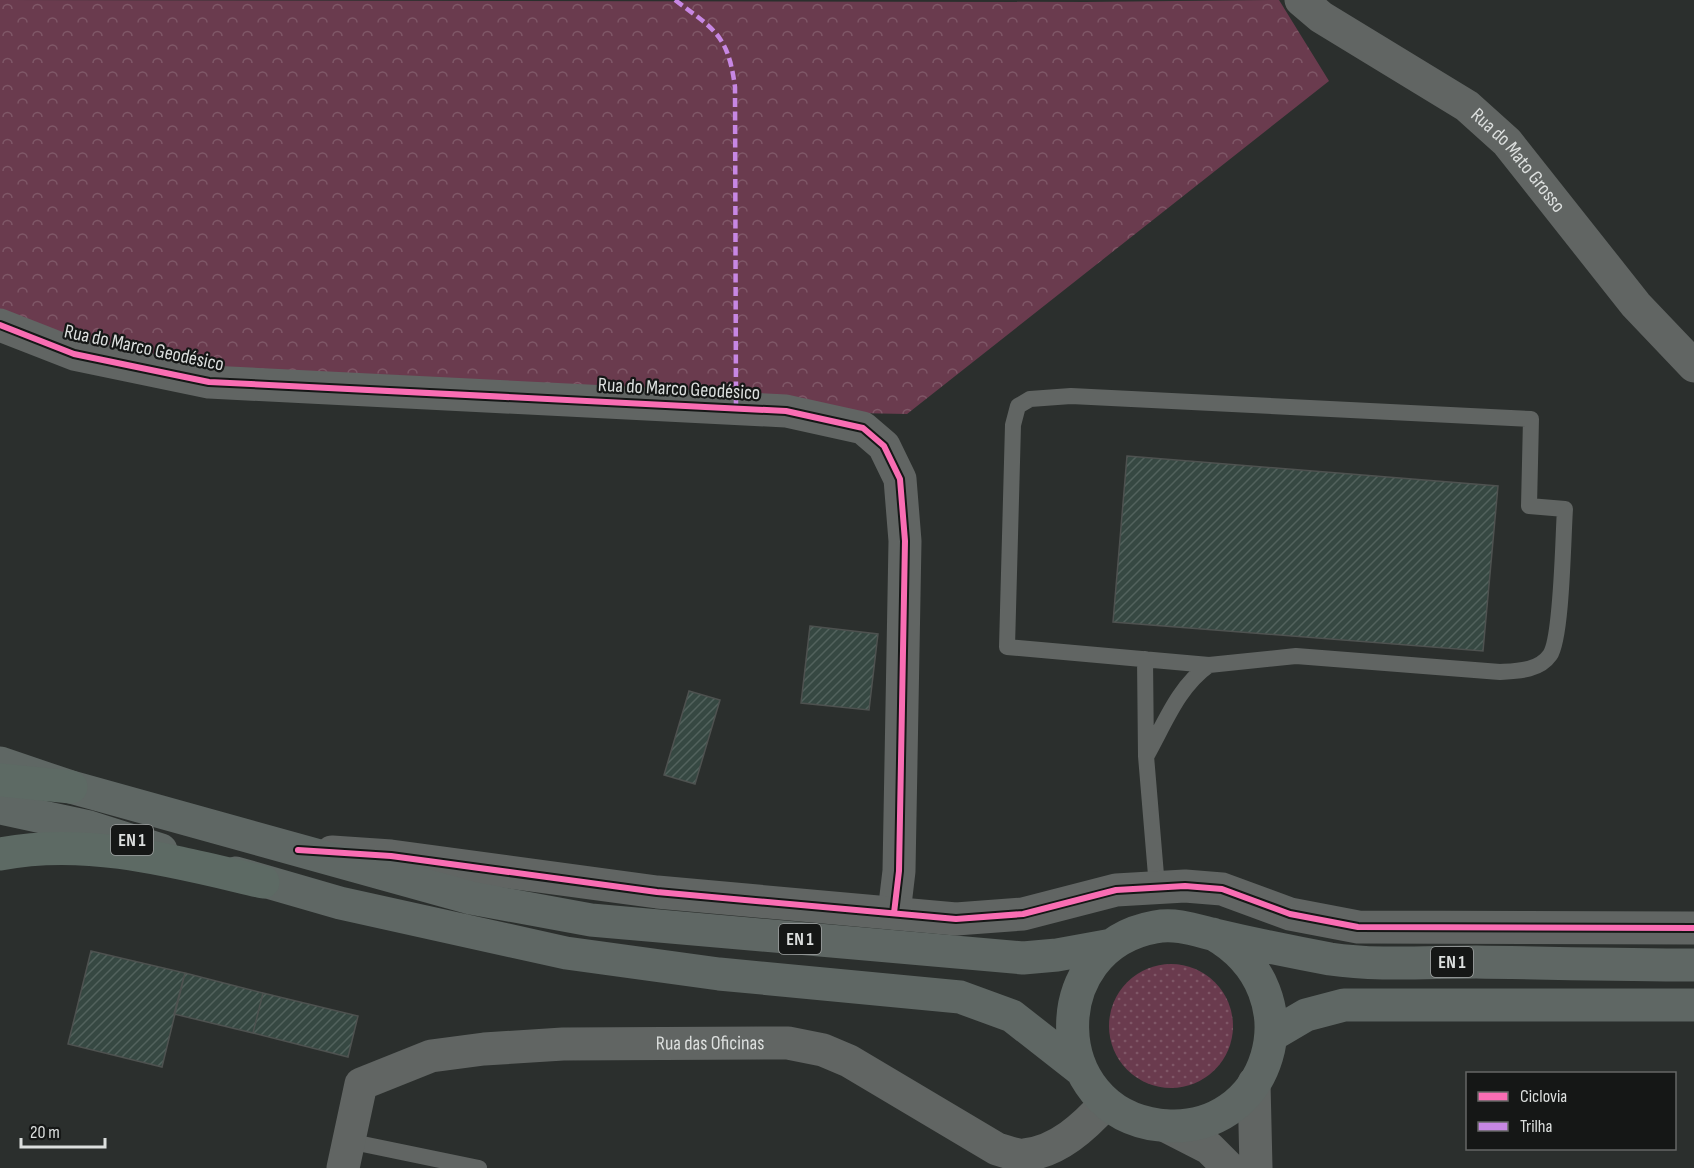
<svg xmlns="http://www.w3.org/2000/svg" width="1694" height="1168" font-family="'Sofia Sans Condensed',sans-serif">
<defs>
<pattern id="grass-dots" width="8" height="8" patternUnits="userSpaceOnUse" patternTransform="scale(1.5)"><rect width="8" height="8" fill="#6a3b4e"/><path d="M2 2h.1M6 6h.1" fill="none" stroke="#7f5767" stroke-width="1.8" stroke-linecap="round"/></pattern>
<pattern id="forest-crowns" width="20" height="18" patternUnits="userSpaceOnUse" patternTransform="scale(1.5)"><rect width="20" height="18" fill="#6a3b4e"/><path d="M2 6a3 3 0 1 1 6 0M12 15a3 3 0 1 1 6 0" fill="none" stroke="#7f5767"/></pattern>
<pattern id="building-hatch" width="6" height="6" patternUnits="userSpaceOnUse" patternTransform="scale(1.5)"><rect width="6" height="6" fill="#364842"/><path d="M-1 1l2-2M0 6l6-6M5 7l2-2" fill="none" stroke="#52625d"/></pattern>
</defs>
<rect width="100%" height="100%" fill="#2b2f2d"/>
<!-- grass -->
<path fill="url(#grass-dots)" d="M1109 1026a62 62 0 1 1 124 0a62 62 0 1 1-124 0Z"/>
<!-- forest -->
<path fill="url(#forest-crowns)" d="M0,0L1085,2L1279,0L1329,81L907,414L494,406L0,337Z"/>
<!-- building -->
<path fill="url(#building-hatch)" stroke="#4e5250" stroke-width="1.5" d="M1127,456L1498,486L1483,651L1113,622Z
M810,626L878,634L869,710L801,703Z
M689,691L720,700L695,784L664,775Z
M91,951L185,973L162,1067L68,1044Z
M185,973L263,993L253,1033L174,1014Z
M263,993L358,1016L348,1057L253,1033Z"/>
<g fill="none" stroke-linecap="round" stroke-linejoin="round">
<!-- service -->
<path stroke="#616563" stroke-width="16" d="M1071,396L1531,419L1529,506L1565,509C1563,536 1562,638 1550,655C1539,671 1517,671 1500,672L1296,656L1209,665L1007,647L1013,425L1018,406L1030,399Z
M1145,659L1146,756L1157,887
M1147,755C1165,723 1178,687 1209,665
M348,1141L479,1168"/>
<!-- minor -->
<g stroke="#616563" stroke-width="33">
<path id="s1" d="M1301,0L1321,17L1467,106L1507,142L1636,305L1694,366"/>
<path d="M0,325L74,354L209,382L786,411L863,428L884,446L900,479L905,541L899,871L894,913"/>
<path d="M332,852L391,856L657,892L956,919L1023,914L1116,890L1185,886L1222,889L1290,914L1358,927L1694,928"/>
<path id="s2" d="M343,1168L361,1084L431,1056L484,1049L563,1044L788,1043L823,1050L849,1061L997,1149C1005,1151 1016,1156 1024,1155C1058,1152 1085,1126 1106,1103"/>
</g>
<!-- secondary -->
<path stroke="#616563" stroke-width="33" d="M1254,1083L1256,1168
M1166,1126L1209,1148L1229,1168"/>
<!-- primary -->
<path stroke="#5f6764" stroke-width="33" d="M0,763L71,787L471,898L591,920L1023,958L1057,955L1112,945
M0,808L89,827L161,850
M236,873L340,903L566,953L719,974L960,997L1012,1016L1081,1070
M1213,934C1317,993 1270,1139 1159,1125C1046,1111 1043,947 1155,927C1176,923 1195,930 1215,935C1253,944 1292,952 1330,959C1377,966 1428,962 1476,962C1548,963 1621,965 1694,965
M1272,1035L1306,1015L1344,1005H1694"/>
<!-- motorway -->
<path stroke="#5d6a64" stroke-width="33" d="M0,780L71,787
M0,854C88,837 177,862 263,882"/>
<!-- quiet -->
<path stroke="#c787e3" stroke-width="4.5" stroke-dasharray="9 4.5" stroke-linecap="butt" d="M675,0C715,30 728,35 735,87L736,409"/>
<!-- cycleway casing -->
<g stroke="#151716" stroke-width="10">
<path id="cycleway" d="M0,325L74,354L209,382L786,411L863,428L884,446L900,479L905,541L899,871L894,913
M298,850L391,856L657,892L956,919L1023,914L1116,890L1185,886L1222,889L1290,914L1358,927L1694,928"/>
</g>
<!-- cycleway -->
<use href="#cycleway" stroke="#f96db3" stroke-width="6"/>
</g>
<g text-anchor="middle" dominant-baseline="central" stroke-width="4.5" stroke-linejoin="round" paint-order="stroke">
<!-- shield labels -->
<g fill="#151716" stroke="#a0a3a2" stroke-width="1.5">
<rect x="111" y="825" width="42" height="30" rx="4.5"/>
<rect x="779" y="924" width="42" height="30" rx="4.5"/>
<rect x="1431" y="947" width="42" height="30" rx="4.5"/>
</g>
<g font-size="18" font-weight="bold" fill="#dcdfde">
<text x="132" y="840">EN 1</text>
<text x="800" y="939">EN 1</text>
<text x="1452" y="962">EN 1</text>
</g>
<!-- street labels -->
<g font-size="20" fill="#dcdfde" stroke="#151716">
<text stroke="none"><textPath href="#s1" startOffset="272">Rua do Mato Grosso</textPath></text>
<text transform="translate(144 348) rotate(12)">Rua do Marco Geodésico</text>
<text transform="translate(679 389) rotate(3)">Rua do Marco Geodésico</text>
<text stroke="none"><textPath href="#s2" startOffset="441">Rua das Oficinas</textPath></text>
</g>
</g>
<!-- legend -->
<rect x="1466" y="1072" width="210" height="78" fill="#151716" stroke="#656766" stroke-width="1.5"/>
<rect x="1478" y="1092" width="30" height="9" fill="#f96db3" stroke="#656766" stroke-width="1.5"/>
<text x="1520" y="1102" font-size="18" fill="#dcdfde">Ciclovia</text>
<rect x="1478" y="1122" width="30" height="9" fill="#c787e3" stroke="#656766" stroke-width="1.5"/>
<text x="1520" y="1132" font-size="18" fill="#dcdfde">Trilha</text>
<!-- scale -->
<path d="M21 1138v9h84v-9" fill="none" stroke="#dcdfde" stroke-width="3"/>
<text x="30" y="1138" font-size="18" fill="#dcdfde" stroke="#151716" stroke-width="4.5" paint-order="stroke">20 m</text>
</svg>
